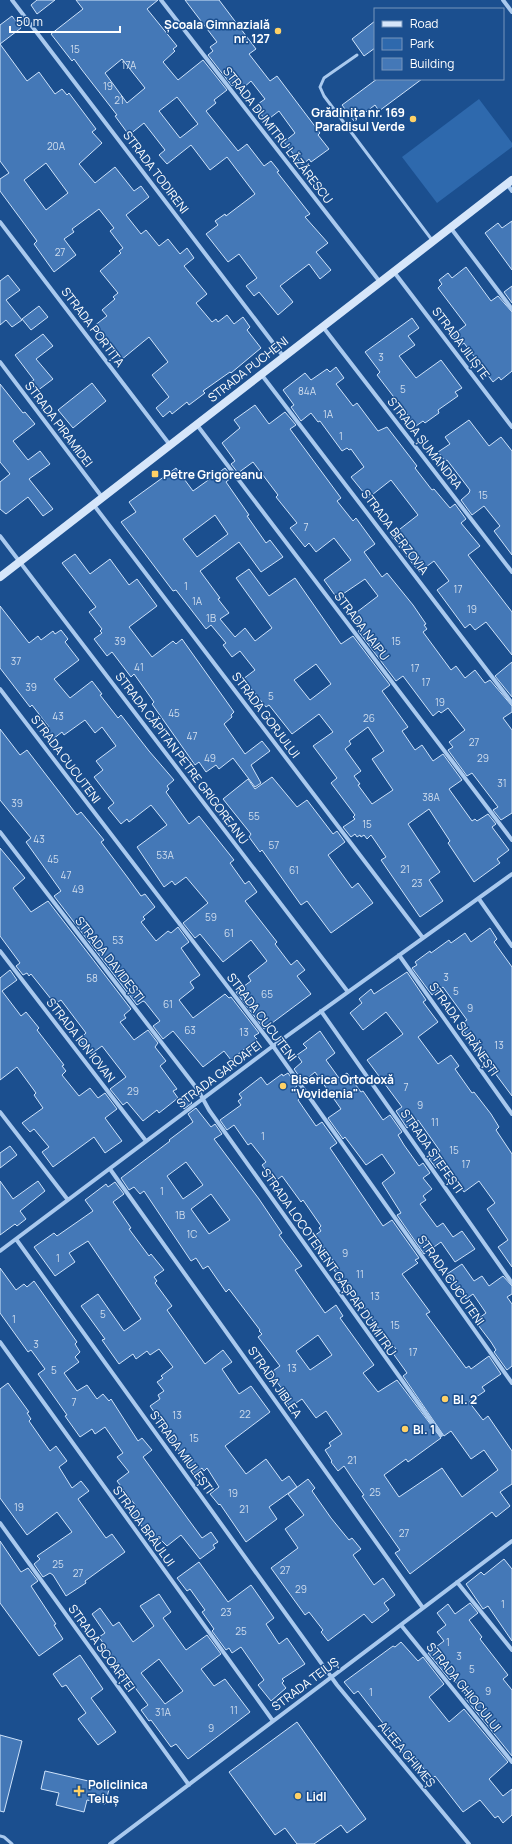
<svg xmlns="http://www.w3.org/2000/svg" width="512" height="1844" font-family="Manrope,sans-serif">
<rect width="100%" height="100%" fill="#1b4f8f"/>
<!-- green -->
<path fill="#2e69ad" d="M479,99L512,143V147L437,203L402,157Z"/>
<!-- building -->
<path fill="#4478b7" stroke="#cfe3fa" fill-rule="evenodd" d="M37,0H55L37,14L31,5Z
M76,0H158L147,9L177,46L173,49L175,51L163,62L178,80L203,60L227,90L214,100L216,103L206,111L238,151L247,144L264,166L271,161L279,171L277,172L310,214L305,217L328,243L316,252L331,270L320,279L309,264L280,286L293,302L278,315L259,292L254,296L246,286L257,278L239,254L228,262L206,234L218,225L215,221L225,214L226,216L255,194L227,157L210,170L191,145L167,164L159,155L165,150L144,123L129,135L115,116L117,115L82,70L74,59L72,61L51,34L83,9ZM122,59L145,88L127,103L105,73ZM177,97L198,124L180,138L159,111Z
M185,0H219L256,49L249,54L270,81L277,76L320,133L318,135L329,149L311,162L309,159L302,165L284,142L295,133L279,111L266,121L255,106L265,99L251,81L242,89L237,82L232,86L208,55L213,51L210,47L217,42Z
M12,16L21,28L0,44V25Z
M375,21V48L364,56L352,39Z
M0,44L27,81L39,72L55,94L62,89L67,95L69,93L96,129L92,132L102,143L79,164L95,183L115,167L134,191L141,186L149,197L126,215L141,234L146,230L159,246L168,239L180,254L187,248L194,258L184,266L207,294L196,303L212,322L216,319L218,322L227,315L234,324L243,317L250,327L247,330L261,348L231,373L230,372L203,391L205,393L189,405L187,402L172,414L170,411L163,417L156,408L169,397L152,375L168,362L149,337L121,360L94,326L107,316L102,310L115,299L113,297L118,293L100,271L121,253L119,251L123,248L110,231L114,228L99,209L72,229L74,232L64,239L76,255L54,272L34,244L37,241L0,191V179L9,173L0,161ZM46,163L68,193L46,210L24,180Z
M377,79H422L379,111L375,105L354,121L342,105Z
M512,221V270L485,233L498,223L502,228Z
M466,267L491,301L498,296L512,312V371L501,380L499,377L493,382L464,343L461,345L453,335L466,325L438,288L442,284L439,280L448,273L452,278Z
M8,275L20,290L6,300L22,320L12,327L6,320L0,325V281Z
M512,286V303L504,292Z
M39,306L48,317L31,330L22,319Z
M412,318L419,328L408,336L415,345L399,356L416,378L441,360L462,388L455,392L458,396L438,410L439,413L425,423L423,421L416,426L377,375L380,372L365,352Z
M43,334L53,346L36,359L53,379L37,391L30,382L34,380L15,355Z
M336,367L344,378L336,384L353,406L357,403L378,431L387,427L417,466L415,468L432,490L434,489L450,508L455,504L466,519L461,523L480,546L468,555L512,612V655L486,622L475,630L470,624L465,628L437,590L449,581L434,561L419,572L391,536L418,515L391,480L368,498L351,477L364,467L351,449L349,450L347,448L342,451L320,421L318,422L311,413L301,421L291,407L294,405L283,390L305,373L311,380L327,369L330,372Z
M92,383L106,401L73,428L58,410Z
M0,384L23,413L25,412L35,424L13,441L28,460L40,451L50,464L29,479L53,509L43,516L28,497L6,514L0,509V482L10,474L0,462Z
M255,405L269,424L285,412L296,425L290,429L341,498L337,501L353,521L356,518L375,544L364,552L382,577L387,573L413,605L426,624L424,625L427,629L423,632L451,670L456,666L465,678L475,670L485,683L490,680L512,706V712L503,718L512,730V813L501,820L493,810L498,807L472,773L467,776L448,750L453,747L449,742L465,730L448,708L441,713L439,711L433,716L403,676L396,681L358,631L363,628L353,615L378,596L365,579L337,598L324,580L351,560L334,538L316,552L309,543L305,547L290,528L297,523L276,497L278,495L253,462L238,473L231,464L235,461L222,443L240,428L234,420Z
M469,420L489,446L501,437L512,451V555L494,531L500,526L484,506L472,515L461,500L469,493L470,490L447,460L445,461L438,452L450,444L445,437Z
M176,468L193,491L225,468L232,477L226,482L249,515L247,516L266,543L270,540L283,557L261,572L239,542L200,571L220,598L218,599L229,613L220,619L235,637L245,628L255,641L272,628L236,578L249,569L269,596L295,578L341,644L353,636L390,685L382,691L408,727L402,731L415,750L422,745L433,761L443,754L462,780L449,789L472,821L475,819L477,821L488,814L496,824L492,827L509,850L497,859L500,863L474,882L448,843L450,841L429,809L408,824L440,872L429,880L443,901L420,917L381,860L386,857L371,835L367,839L364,835L361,837L360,835L357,837L355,834L351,837L343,827L355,819L353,817L355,815L331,783L337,778L313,746L333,732L319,714L292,734L269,705L266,707L243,679L255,670L240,651L232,657L223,645L226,643L211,625L206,629L176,590L173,591L121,522L136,512L129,502ZM215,515L228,534L197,557L183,539ZM316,664L331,684L310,700L294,680ZM368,727L384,751L372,759L393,790L372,804L358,785L360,784L354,776L361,771L345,749L351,744L349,741Z
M75,554L90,574L110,559L129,585L137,579L157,606L129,627L152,657L173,641L176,644L182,639L234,712L231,715L232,717L224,724L245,754L262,741L270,751L251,765L261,783L255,787L233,758L219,769L216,765L206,772L199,762L195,765L152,704L154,702L134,674L131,677L112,652L107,656L94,639L102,633L100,631L102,629L89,612L96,607L62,563Z
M0,606L29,643L38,636L41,640L53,631L55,634L61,630L68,639L65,642L79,660L54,679L70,698L92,681L102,694L100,695L118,718L121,715L149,751L174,780L167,786L169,789L166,792L189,824L199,816L234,860L230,863L245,884L249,881L257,892L245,901L277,942L275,944L291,965L297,960L305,970L297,976L311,994L264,1029L236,992L251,981L248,976L267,961L251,940L223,962L200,934L195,938L183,923L208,903L186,877L175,885L172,881L164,887L137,847L167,825L151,805L129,822L127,819L121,824L108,808L114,803L94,777L103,770L96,761L116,746L102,727L95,733L85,720L64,735L62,732L53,739L46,729L49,727L32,705L30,707L0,668Z
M512,662V697L495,676Z
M0,729L20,755L27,750L77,815L81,812L104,840L101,842L128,878L141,896L145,894L155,907L143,917L145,919L141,922L156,941L168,931L171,933L178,927L189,942L181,948L200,975L190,982L194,988L179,1000L193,1018L225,994L229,998L231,997L259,1033L254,1036L257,1039L231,1060L224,1051L203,1067L173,1031L163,1039L153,1026L160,1021L145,1002L143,1001L137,1005L54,896L61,891L26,842L31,838L0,800Z
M272,777L297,807L307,800L333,834L337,831L345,842L328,855L352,888L358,883L373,903L331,933L307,901L301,905L262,850L260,852L249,837L251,834L223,799L248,779L255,789Z
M0,848L25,878L13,888L31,912L48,901L131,1009L124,1015L126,1018L120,1022L134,1040L148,1030L158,1043L155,1047L166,1061L160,1066L177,1089L173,1091L178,1098L159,1113L157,1110L143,1121L127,1102L123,1105L110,1089L126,1077L102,1046L91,1054L79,1039L86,1033L61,1000L55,1004L31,974L29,976L27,973L23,975L16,966L20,963L0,936Z
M490,928L497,939L494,942L512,967V1096L459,1025L467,1020L443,987L432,995L412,968L417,965L415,962L430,951L431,953L449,940L451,943L465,933L471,942Z
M10,970L17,980L2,991L21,1016L26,1012L39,1028L37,1030L64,1065L62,1066L66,1071L62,1075L79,1096L90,1088L98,1098L105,1093L117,1109L105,1118L122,1141L105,1153L94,1137L53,1167L42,1152L49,1147L34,1129L30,1132L22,1123L43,1108L34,1095L36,1093L17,1067L0,1080V978Z
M407,972L426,1000L423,1002L438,1022L418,1037L438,1064L451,1055L459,1066L455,1069L472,1093L474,1092L491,1114L499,1127L496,1130L512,1154V1267L498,1247L508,1240L487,1209L495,1203L479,1181L464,1192L443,1163L436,1168L429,1159L440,1151L418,1120L407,1128L396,1111L402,1107L367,1060L403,1034L386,1012L363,1030L350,1013L362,1003L359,999L371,989L374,994Z
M320,1031L335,1053L326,1060L339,1078L347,1073L361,1092L363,1091L383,1120L390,1115L402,1132L398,1135L404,1145L419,1166L423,1163L430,1173L423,1178L432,1189L423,1196L426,1200L420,1204L437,1227L443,1223L453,1237L462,1231L475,1249L455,1262L441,1242L424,1254L397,1215L401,1213L382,1183L395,1173L382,1154L366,1165L345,1137L343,1139L328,1118L341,1109L315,1072L303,1082L294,1069L302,1062L297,1055L307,1048L303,1044Z
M288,1073L297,1086L293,1089L300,1098L298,1100L316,1126L322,1122L337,1143L330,1148L383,1226L392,1220L419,1258L415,1260L418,1263L402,1274L430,1312L426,1314L466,1368L469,1366L471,1369L489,1356L501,1374L482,1387L485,1391L469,1402L483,1420L488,1416L512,1451V1484L500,1492L510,1506L496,1517L492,1512L410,1574L395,1553L400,1550L362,1496L364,1495L354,1481L344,1466L338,1471L331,1462L332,1461L325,1450L331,1446L329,1443L342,1434L326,1411L316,1418L302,1399L290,1407L282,1396L286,1394L270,1373L280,1366L258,1337L262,1334L259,1331L260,1330L229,1289L226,1292L208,1266L203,1269L196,1258L191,1261L144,1191L140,1194L134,1187L129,1190L121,1178L170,1141L169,1140L193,1122L188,1114L196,1108L211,1127L215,1124L222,1134L214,1139L259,1199L282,1233L279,1235L302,1266L295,1270L325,1313L336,1305L343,1316L340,1318L374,1365L363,1373L378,1392L397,1380L441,1438L408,1462L406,1459L384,1475L399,1497L442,1468L462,1497L498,1470L484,1450L471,1459L451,1431L444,1436L403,1376L407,1373L392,1352L396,1349L375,1324L346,1280L343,1282L334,1270L338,1267L314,1236L321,1231L319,1228L321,1226L303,1200L301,1202L282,1176L274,1182L262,1165L266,1162L251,1143L248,1145L234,1125L227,1130L220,1120L241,1105L238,1101L242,1098L239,1094L261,1077L267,1085L282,1074L283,1076ZM186,1162L203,1185L183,1199L167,1176ZM211,1194L230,1220L209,1234L191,1209ZM318,1335L332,1355L310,1370L296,1351Z
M187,1097L192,1103L184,1109L180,1103Z
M10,1146L17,1155L0,1168V1153Z
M0,1181L13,1199L38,1181L45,1191L20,1211L26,1219L17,1226L15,1224L0,1235Z
M115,1182L124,1194L113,1202L131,1228L129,1229L149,1256L151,1254L164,1270L154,1277L157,1281L155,1283L172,1306L167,1310L205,1364L223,1350L232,1362L222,1369L239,1394L251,1386L270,1412L225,1446L246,1474L266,1459L282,1481L289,1476L297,1487L269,1507L277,1519L246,1542L220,1504L219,1505L210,1494L219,1487L207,1468L204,1471L202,1468L195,1474L178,1449L177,1450L170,1441L173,1439L150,1406L160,1399L158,1395L164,1391L157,1382L163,1378L161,1376L173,1367L159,1349L150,1355L147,1351L136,1359L133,1354L119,1364L102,1340L105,1339L81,1306L98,1294L124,1331L141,1319L88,1241L69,1253L75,1262L55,1276L34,1247L54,1233L57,1236L93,1211L85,1200L106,1184L108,1187Z
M462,1264L474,1281L482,1276L489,1286L503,1276L512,1286V1294L507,1297L512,1304V1366L507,1370L494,1352L496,1350L491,1342L475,1321L486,1313L473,1294L466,1299L447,1274Z
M0,1268L16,1290L24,1284L27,1287L34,1281L77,1342L75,1344L80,1352L75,1357L79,1362L64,1373L77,1391L87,1385L97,1399L103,1394L109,1401L111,1399L138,1441L142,1438L152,1450L143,1457L188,1519L202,1538L211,1532L218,1542L213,1545L215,1548L200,1559L181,1535L167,1546L162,1541L158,1544L151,1535L149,1536L130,1510L136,1506L117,1481L129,1472L117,1457L123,1453L105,1427L95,1434L92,1429L80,1437L65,1416L67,1415L38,1374L45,1369L31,1350L28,1352L0,1313Z
M8,1383L29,1412L27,1413L31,1419L29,1421L50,1451L56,1446L67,1461L59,1467L72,1488L81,1481L89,1491L78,1499L106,1538L112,1534L125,1552L85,1581L86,1583L66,1596L53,1575L50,1573L43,1577L34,1564L40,1559L37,1556L72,1532L57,1512L27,1535L0,1498V1389Z
M308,1479L315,1488L312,1491L331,1518L349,1540L352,1538L361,1549L353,1555L374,1585L383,1578L395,1595L384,1603L389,1610L372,1623L364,1614L328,1641L321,1632L323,1630L309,1612L305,1615L271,1568L298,1548L285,1529L304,1515L288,1494Z
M0,1541L21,1572L28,1568L38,1581L31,1586L56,1624L54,1625L63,1639L39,1656L0,1603Z
M504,1559L512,1569V1641L488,1606L483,1609L466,1584L481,1572L484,1575Z
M199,1562L228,1602L251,1585L274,1618L266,1624L279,1644L287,1638L305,1664L282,1679L284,1681L282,1683L286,1688L271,1701L258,1685L264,1680L241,1647L232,1653L229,1648L226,1650L212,1631L214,1629L202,1612L205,1610L190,1589L187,1591L177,1578Z
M159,1594L171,1612L163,1618L186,1650L207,1635L221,1654L201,1669L214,1686L225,1679L250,1712L188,1759L176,1744L171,1747L151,1720L149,1721L141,1710L148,1705L130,1681L128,1683L114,1665L117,1663L99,1637L105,1633L92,1614L100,1608L113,1626L119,1622L133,1642L154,1626L140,1606ZM159,1659L183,1691L165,1704L141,1673Z
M470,1603L478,1613L469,1620L482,1637L480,1639L508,1675L503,1679L512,1690V1756L465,1698L467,1696L452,1678L450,1680L428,1653L444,1641L437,1632L446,1625L437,1613L448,1604L455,1614Z
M401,1642L418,1661L423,1657L444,1684L429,1697L449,1722L464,1709L508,1762L489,1779L503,1796L512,1789V1815L503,1823L498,1816L495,1818L480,1800L463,1812L435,1776L432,1779L411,1753L406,1757L398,1747L400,1745L358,1691L354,1694L344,1682L393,1646L395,1647Z
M80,1655L103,1689L91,1698L116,1732L98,1745L78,1719L86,1713L66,1685L62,1687L53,1674Z
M297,1722L366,1819L347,1833L341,1825L314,1844H297L285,1828L275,1835L229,1772Z
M0,1735L22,1741L4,1812L0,1811Z
M45,1771L110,1786L105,1804L87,1800L84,1812L56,1805L59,1793L41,1789Z"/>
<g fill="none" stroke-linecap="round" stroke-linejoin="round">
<!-- lane -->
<path stroke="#a9c9ee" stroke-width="3" d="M357,55L324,78L320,87L324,96L432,240
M0,1836L4,1837L12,1844"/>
<!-- street -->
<path stroke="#a9c9ee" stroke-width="4" d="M12,0L283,356
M161,0L380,282
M503,0L512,12
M507,184L512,191
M0,222L170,445
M450,227L512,309
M394,272L512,427
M323,327L512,572
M0,362L102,497
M261,374L512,703
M197,425L512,840
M93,504L423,938
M0,536L348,992
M0,689L273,1046L512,1383
M0,832L198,1090L209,1110L441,1435
M479,899L512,946
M0,951L146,1141
M399,955L512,1114
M321,1011L512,1283
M0,1112L68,1200
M110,1169L423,1608
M16,1239L337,1685L469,1844
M0,1251L273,1046L512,874
M0,1342L273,1721
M0,1523L189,1785
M457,1582L512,1650
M401,1625L512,1762
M110,1844L512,1541"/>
<!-- secondary -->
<path stroke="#d6e6fa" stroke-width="8" d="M0,577L512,180"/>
</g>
<!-- markers -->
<g fill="#ffd166" stroke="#1b4f8f" stroke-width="1.5">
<circle cx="278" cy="31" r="4"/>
<circle cx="413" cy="119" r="4"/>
<rect x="151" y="470" width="8" height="8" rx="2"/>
<circle cx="283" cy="1086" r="4"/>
<circle cx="445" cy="1399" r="4"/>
<circle cx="405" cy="1429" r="4"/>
<path d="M77 1785h4v4h4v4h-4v4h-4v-4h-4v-4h4z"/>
<circle cx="298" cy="1796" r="4"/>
</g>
<g text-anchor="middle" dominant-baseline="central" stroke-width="3" stroke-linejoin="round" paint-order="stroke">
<!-- number labels -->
<g font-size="10" fill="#d0dded">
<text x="75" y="49">15</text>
<text x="129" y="65">17A</text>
<text x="108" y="86">19</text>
<text x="119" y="100">21</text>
<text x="56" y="146">20A</text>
<text x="60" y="252">27</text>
<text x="381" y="357">3</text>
<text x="403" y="389">5</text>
<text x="307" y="391">84A</text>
<text x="328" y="414">1A</text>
<text x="341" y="436">1</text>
<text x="483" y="495">15</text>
<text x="306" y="527">7</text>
<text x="186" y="586">1</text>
<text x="458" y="589">17</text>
<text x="197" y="601">1A</text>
<text x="472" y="609">19</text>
<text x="211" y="618">1B</text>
<text x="120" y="641">39</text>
<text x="396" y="641">15</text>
<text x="16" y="661">37</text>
<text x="139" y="667">41</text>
<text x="415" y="668">17</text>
<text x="426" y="682">17</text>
<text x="31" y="687">39</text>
<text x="271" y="696">5</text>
<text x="440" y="702">19</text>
<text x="174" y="713">45</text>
<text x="58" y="716">43</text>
<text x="369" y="718">26</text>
<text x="192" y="736">47</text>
<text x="474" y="742">27</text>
<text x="210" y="758">49</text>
<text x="483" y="758">29</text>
<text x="502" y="783">31</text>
<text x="431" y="797">38A</text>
<text x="17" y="803">39</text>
<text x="254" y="816">55</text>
<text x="367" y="824">15</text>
<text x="39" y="839">43</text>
<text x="274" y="845">57</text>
<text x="165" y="855">53A</text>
<text x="53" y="859">45</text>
<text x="405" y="869">21</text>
<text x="294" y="870">61</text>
<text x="66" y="875">47</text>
<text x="417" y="883">23</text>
<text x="78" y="889">49</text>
<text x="211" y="917">59</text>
<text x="229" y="933">61</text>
<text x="118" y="940">53</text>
<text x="446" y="977">3</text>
<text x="92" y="978">58</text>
<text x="456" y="991">5</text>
<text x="267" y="994">65</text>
<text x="168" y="1004">61</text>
<text x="470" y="1008">9</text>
<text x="190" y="1030">63</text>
<text x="244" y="1032">13</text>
<text x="499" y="1045">13</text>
<text x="406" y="1087">7</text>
<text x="133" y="1091">29</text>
<text x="420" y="1105">9</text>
<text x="435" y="1122">11</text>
<text x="263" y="1136">1</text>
<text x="454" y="1150">15</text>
<text x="466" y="1164">17</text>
<text x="162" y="1191">1</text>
<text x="180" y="1215">1B</text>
<text x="192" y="1234">1C</text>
<text x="345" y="1253">9</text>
<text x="58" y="1258">1</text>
<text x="360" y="1274">11</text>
<text x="375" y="1296">13</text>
<text x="103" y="1314">5</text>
<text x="14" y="1319">1</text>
<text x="395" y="1325">15</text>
<text x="36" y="1344">3</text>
<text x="413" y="1352">17</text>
<text x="292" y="1368">13</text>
<text x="54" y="1370">5</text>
<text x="74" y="1402">7</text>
<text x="245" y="1414">22</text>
<text x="177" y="1415">13</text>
<text x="194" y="1438">15</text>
<text x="352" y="1460">21</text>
<text x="375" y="1492">25</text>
<text x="233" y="1493">19</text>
<text x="19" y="1507">19</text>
<text x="244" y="1509">21</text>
<text x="404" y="1533">27</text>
<text x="58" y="1564">25</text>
<text x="285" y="1570">27</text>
<text x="78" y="1573">27</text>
<text x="301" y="1589">29</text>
<text x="503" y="1604">1</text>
<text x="226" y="1612">23</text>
<text x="241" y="1631">25</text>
<text x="448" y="1642">1</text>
<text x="459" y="1656">3</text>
<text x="472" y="1669">5</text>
<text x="488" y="1691">9</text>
<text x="371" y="1692">1</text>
<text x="234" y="1710">11</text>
<text x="163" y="1712">31A</text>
<text x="211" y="1728">9</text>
</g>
<!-- poi labels -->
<g font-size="12" font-weight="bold" fill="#fff" stroke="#1b4f8f" text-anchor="start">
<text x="270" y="24" text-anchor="end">Școala Gimnazială<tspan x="270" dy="14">nr. 127</tspan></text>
<text x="405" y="112" text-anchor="end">Grădinița nr. 169<tspan x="405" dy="14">Paradisul Verde</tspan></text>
<text x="163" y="474">Petre Grigoreanu</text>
<text x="291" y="1079">Biserica Ortodoxă<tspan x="291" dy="14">"Vovidenia"</tspan></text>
<text x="453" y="1399">Bl. 2</text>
<text x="413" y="1429">Bl. 1</text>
<text x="88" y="1784">Policlinica<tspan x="88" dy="14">Teiuș</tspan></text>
<text x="306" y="1796">Lidl</text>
</g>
<!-- street labels -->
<g font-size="12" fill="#fff" stroke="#1b4f8f">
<text transform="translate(278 135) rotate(52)">STRADA DUMITRU LĂZĂRESCU</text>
<text transform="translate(156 172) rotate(53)">STRADA TODIRENI</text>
<text transform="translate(93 327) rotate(53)">STRADA PORTIȚA</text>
<text transform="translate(461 343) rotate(53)">STRADA JILIȘTE</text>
<text transform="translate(248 369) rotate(-38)">STRADA PUCHENI</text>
<text transform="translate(59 424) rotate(53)">STRADA PIRAMIDEI</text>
<text transform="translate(425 443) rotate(52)">STRADA ȘUMANDRA</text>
<text transform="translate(395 532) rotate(53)">STRADA BERZOVIA</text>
<text transform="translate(362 626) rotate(53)">STRADA NAIPU</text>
<text transform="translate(266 715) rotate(53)">STRADA GORJULUI</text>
<text transform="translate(182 758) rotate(53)">STRADA CĂPITAN PETRE GRIGOREANU</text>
<text transform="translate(66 759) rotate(53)">STRADA CUCUTENI</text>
<text transform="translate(110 959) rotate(52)">STRADA DAVIDEȘTI</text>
<text transform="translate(262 1017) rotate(53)">STRADA CUCUTENI</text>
<text transform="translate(464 1029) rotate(55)">STRADA SURĂNEȘTI</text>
<text transform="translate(81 1040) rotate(52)">STRADA ION IOVAN</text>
<text transform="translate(219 1074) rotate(-37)">STRADA GAROAFEI</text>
<text transform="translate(432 1151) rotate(55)">STRADA ȘTEFEȘTI</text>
<text transform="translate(329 1262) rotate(55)">STRADA LOCOTENENT GAȘPAR DUMITRU</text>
<text transform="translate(451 1280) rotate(55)">STRADA CUCUTENI</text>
<text transform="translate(275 1382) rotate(55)">STRADA JIBLEA</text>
<text transform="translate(182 1452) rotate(54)">STRADA MIULEȘTI</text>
<text transform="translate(144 1526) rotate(54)">STRADA BRÂULUI</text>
<text transform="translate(102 1648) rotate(54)">STRADA SCOARȚEI</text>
<text transform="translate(305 1684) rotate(-37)">STRADA TEIUȘ</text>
<text transform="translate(464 1687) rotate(51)">STRADA GHIOCULUI</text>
<text transform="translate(407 1754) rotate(50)">ALEEA GHIMEȘ</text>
</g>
</g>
<!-- legend -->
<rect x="374" y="8" width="130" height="72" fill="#1b4f8f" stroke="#7695bc"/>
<rect x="382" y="21" width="20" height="6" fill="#d6e6fa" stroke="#7695bc"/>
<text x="410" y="28" font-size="12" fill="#ffffff">Road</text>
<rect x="382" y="38" width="20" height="12" fill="#2e69ad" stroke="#7695bc"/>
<text x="410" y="48" font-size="12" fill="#ffffff">Park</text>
<rect x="382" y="58" width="20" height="12" fill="#4478b7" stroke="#7695bc"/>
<text x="410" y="68" font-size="12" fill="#ffffff">Building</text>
<!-- scale -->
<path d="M10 26v6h110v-6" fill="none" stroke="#ffffff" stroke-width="2"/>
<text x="16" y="26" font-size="12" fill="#ffffff" stroke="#1b4f8f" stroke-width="3" paint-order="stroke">50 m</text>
</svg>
